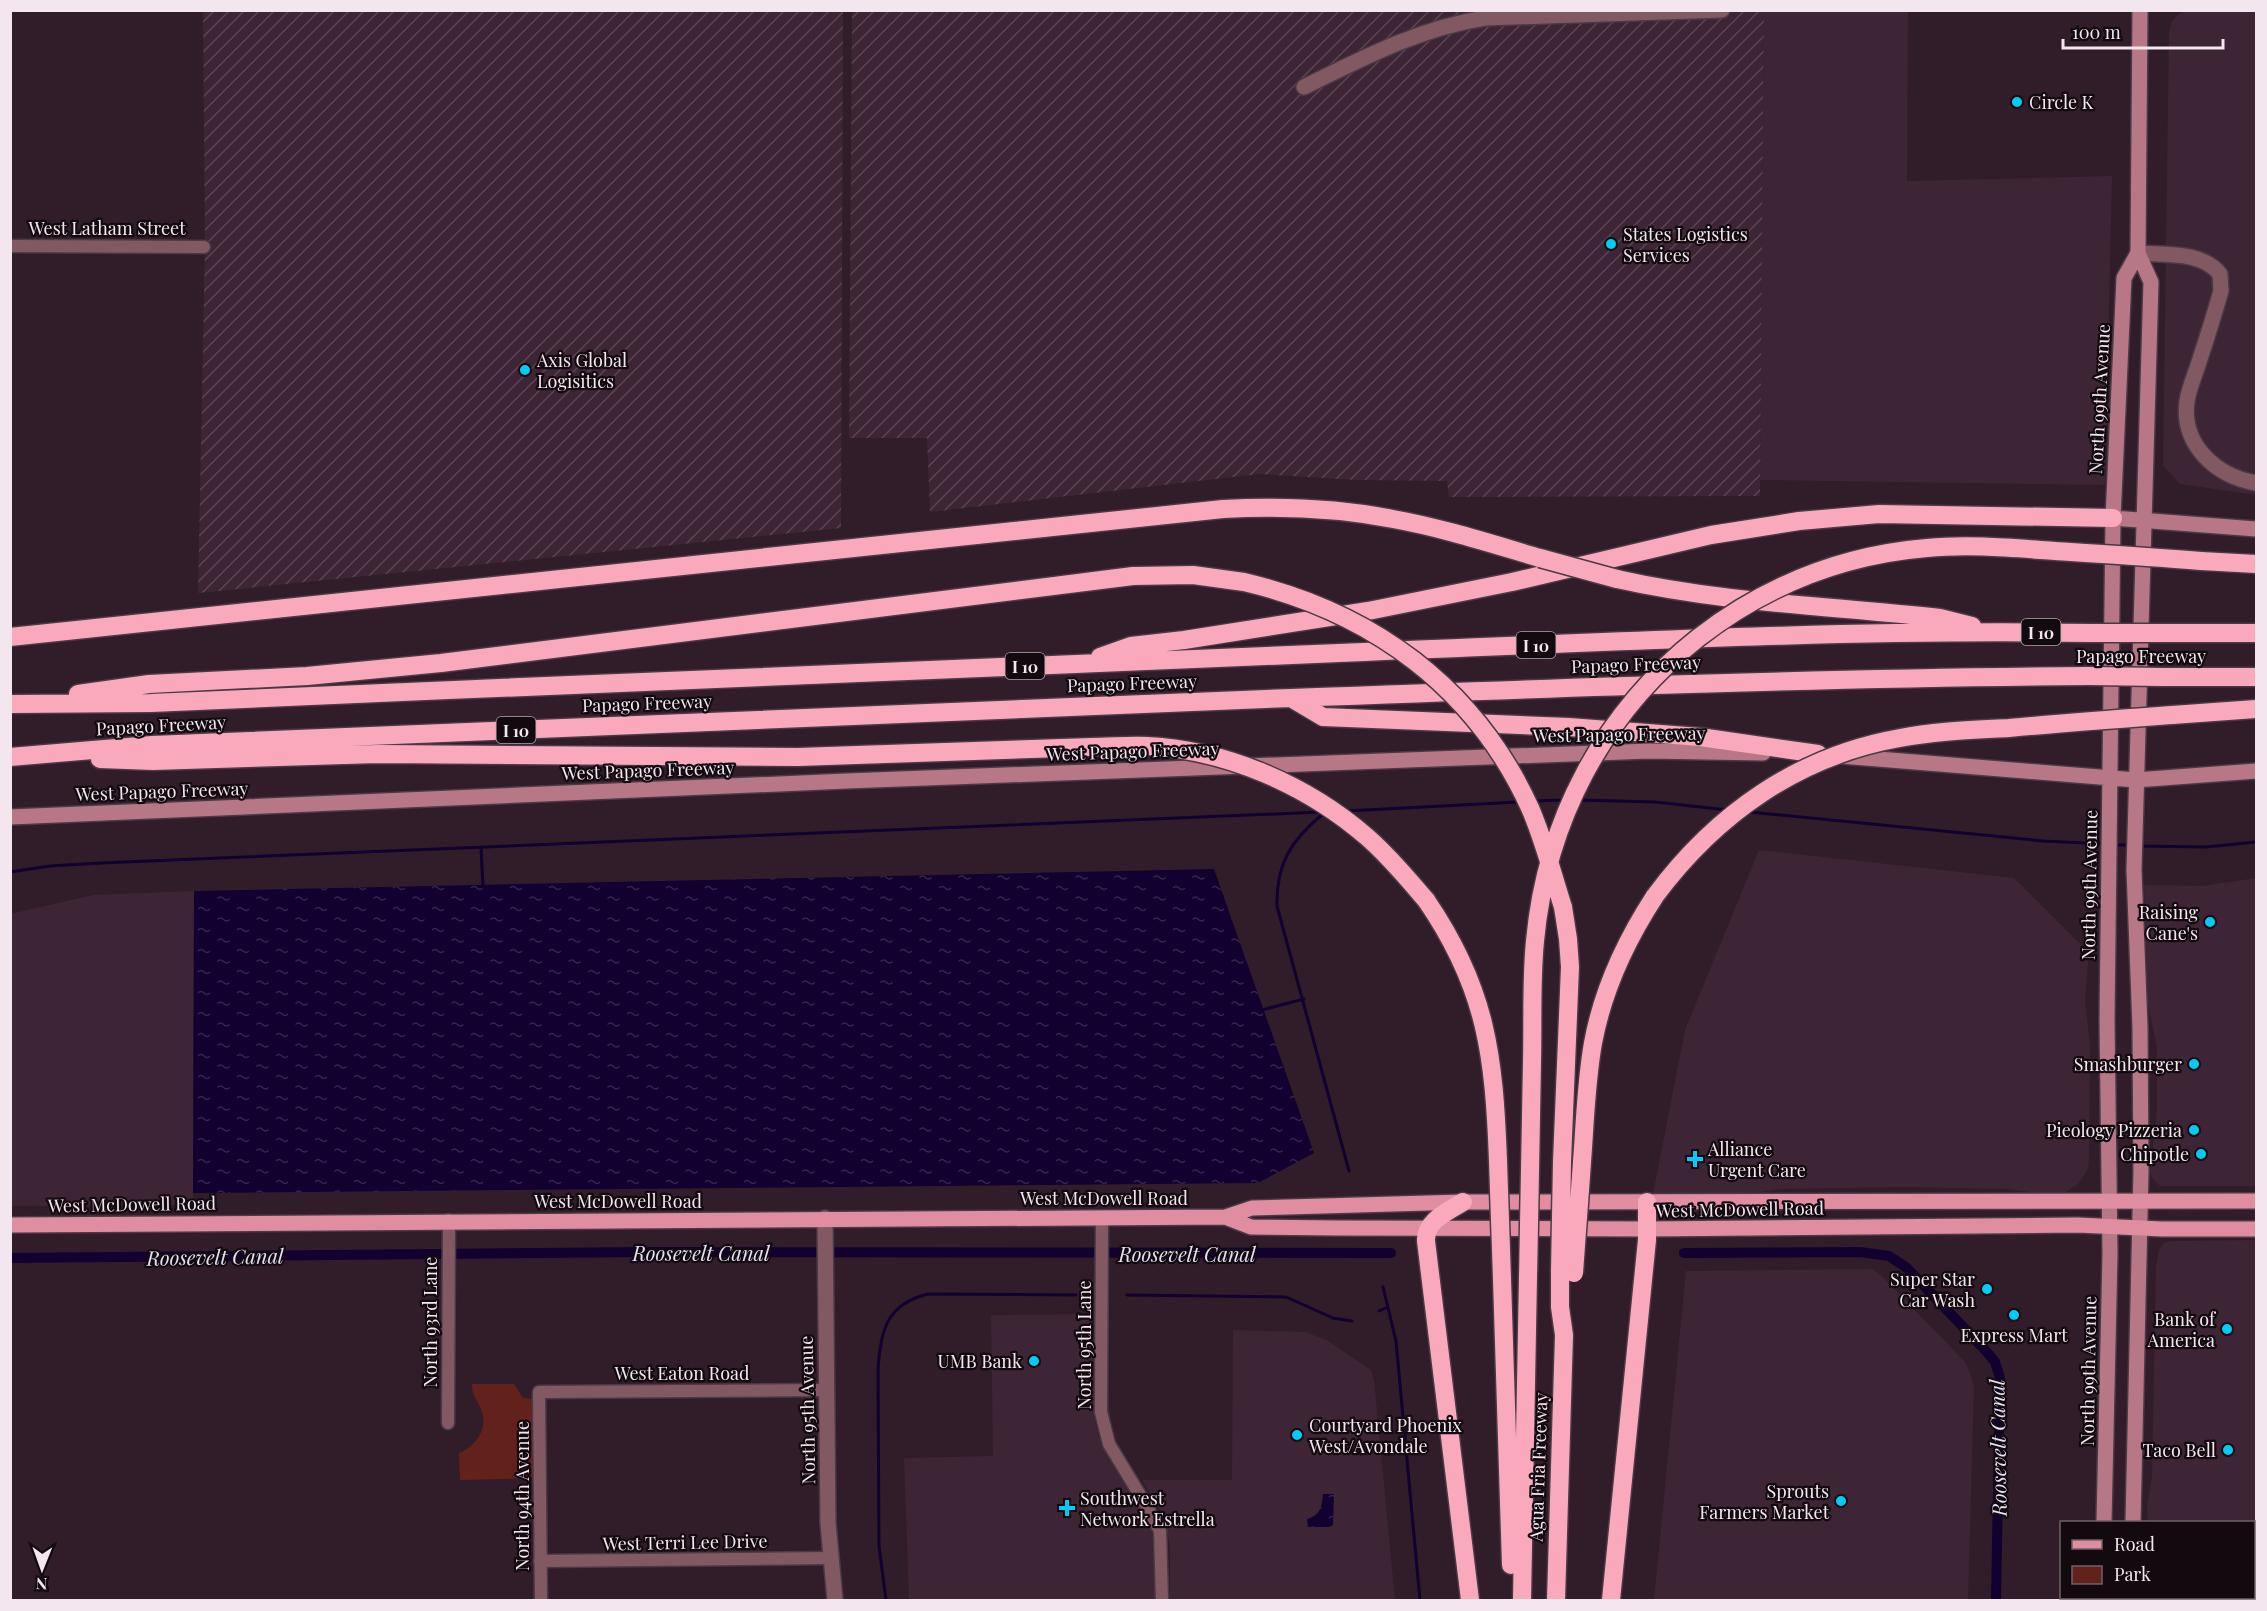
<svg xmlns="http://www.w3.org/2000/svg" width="2267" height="1611" font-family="'Playfair Display',serif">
<defs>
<pattern id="industrial-furrows" width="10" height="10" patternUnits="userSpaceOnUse" patternTransform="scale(1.5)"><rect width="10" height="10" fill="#3d2535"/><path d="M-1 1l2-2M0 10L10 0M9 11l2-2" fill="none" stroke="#5a4553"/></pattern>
<pattern id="water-ripples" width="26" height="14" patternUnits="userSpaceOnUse" patternTransform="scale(1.5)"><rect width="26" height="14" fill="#110030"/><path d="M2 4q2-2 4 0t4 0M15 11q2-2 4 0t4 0" fill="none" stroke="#34254e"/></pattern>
</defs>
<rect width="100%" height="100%" fill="#301d29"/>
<!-- built -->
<path fill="#3d2535" d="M1764,11H1908L1907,181L2112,176L2105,485L1760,480Z
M2186,11H2256V495L2180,484L2163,465L2169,32L2172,21L2179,14Z
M1759,850L2014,878L2086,950H2089L2085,1000L2090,1046L2089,1159L2088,1169L2078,1184L2064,1193L2055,1195L2007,1189L1901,1187L1782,1189L1737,1195L1653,1194L1685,1030Z
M2256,878V1186H2160L2152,1178L2150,1172L2157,1109V1047L2148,1004L2144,885L2203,886Z
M194,891L193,1205L11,1206L10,914L93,895Z
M2256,1240V1600H2150V1598H2254V1522H2148L2147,1508L2152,1476L2156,1266L2159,1250L2164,1243L2171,1241Z
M1872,1269L1882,1276L1966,1363L1969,1371L1974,1386L1968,1600H1654L1686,1271Z
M1092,1314L1095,1419L1098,1435L1107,1456L1149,1522L1154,1537L1156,1600H909L904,1458L993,1456L991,1315Z
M1233,1330L1306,1332L1328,1341L1371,1370L1374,1380L1395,1600H1170V1547L1166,1525L1160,1510L1142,1480H1232Z"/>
<!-- industrial -->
<path fill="url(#industrial-furrows)" d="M1483,10L1485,18L1764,11L1760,496L1449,497L1447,481L1356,480L1259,474L930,512L927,438H849L852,11Z
M203,11H843L841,528L198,593L205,245Z"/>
<!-- green -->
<path fill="#63211c" d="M472,1384H514L523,1398L532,1399L533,1478L460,1480L459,1453C477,1446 490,1426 480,1407C476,1398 472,1395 472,1384Z"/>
<!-- water -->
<path fill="url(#water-ripples)" d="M1214,869L1314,1153L1258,1183L193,1193L194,891Z
M1323,1494H1334L1333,1525L1329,1527H1308L1307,1519C1320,1516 1322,1506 1323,1494Z"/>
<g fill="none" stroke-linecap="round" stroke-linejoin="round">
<!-- stream -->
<path stroke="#110030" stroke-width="3" d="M1579,800L1655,802L1728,810
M1534,801L1564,800
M1346,811L1519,802
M1750,812L2043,841L2105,844
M1323,814C1291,840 1276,864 1277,906L1349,1171
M2114,845H2129
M2138,846L2206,847L2256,842
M481,847L483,887
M10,872L50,866L101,863L1321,812
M1262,1010L1304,999
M1383,1287L1396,1341L1420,1600
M1127,1295L1286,1297L1333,1318L1352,1321
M1379,1311L1388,1307
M886,1600L879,1546L878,1371C880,1332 886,1304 928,1294L1076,1295"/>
<!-- canal -->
<path stroke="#110030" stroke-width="10" d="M1684,1253L1860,1252L1889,1256L1907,1268L1986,1351L1995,1362L2000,1378L1996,1600
M10,1258L649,1252L1391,1253"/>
<!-- minor casing -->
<g stroke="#4b3945" stroke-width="15">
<path id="minor" d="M10,246L204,247
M1102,1218L1101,1412L1109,1444L1146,1505L1160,1531L1162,1600
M448,1423L449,1220
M540,1561L830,1558
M541,1600L539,1392L826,1390"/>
</g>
<!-- tertiary casing -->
<g stroke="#4b3945" stroke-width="18">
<path id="tertiary" d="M1304,87C1363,58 1420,28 1485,18L1722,10
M2138,253C2165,255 2202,251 2220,274L2221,291C2214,315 2207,338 2199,362C2195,375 2189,388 2187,401C2181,445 2216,476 2256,483
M825,1218L828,1523L835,1600"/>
</g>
<!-- secondary casing -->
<g stroke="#4b3945" stroke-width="18">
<path id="secondary" d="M2113,518L2256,529
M1841,756L2136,780L2256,771
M10,817L847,781L1649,751L1763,753
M2104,1522L2110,1254L2107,1020L2113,518L2124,278L2138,253
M2133,1522L2141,1171L2140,1027L2134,870L2151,282L2138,253L2140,10
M2101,1600V1598
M2129,1600V1598"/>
</g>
<!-- primary casing -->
<g stroke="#4b3945" stroke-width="18">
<path id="primary" d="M1225,1217L1251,1227L1337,1228L1647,1229L2078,1225L2162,1229H2256
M10,1225L1225,1217L1252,1208L1463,1202L2256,1201"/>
</g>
<!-- motorway casing -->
<g stroke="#4b3945" stroke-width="21">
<path id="motorway" d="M2201,561L2256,564
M1617,579C1723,603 1833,606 1940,618L1972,626
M2164,633H2256
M10,637L1223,509C1280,506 1337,508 1393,519C1443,528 1492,544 1540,558
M1100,657L1131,646L1184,640L1368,611L1512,582L1711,535L1799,521L1879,514L2113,518
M2163,677H2256
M78,694L149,684L307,676L441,663L1133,576L1193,575L1244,582
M1291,698L1323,717L1569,727L1700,737L1818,754
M10,704L151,703C547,686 943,668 1339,653C1589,643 1840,629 2090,633
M2172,715L2256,709
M10,757L152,745C532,730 911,713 1291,698C1557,688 1823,678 2089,676
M100,759L153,761L378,754L798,757L1092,747
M1426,900C1487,989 1494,1056 1498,1161
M1562,1162L1570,967L1568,939L1563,907
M1582,1162C1585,1123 1586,1082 1593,1043C1603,989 1625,942 1655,896
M1463,1202C1447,1212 1425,1221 1426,1241L1470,1600
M1502,1279L1511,1565
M1522,1600L1528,1276
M1556,1600L1564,1335L1560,1307V1272
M1611,1600L1647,1240V1202"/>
</g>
<!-- minor -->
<use href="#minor" stroke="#825963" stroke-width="12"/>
<!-- tertiary -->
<use href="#tertiary" stroke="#825963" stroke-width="15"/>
<!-- secondary -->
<use href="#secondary" stroke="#b77786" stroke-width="15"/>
<!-- primary -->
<use href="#primary" stroke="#e08da1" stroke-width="15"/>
<!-- motorway -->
<use href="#motorway" stroke="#faa9bc" stroke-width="18"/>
<!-- motorway-bridge casing -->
<g stroke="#4b3945" stroke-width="21" stroke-linecap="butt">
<path id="motorway-bridge" d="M1540,558L1617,579
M1244,582C1372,612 1475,687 1530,808C1544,840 1552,873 1563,907
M2090,633H2164
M2089,676L2163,677
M1092,747C1111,747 1129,745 1147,746C1227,750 1307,785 1367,837C1389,856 1407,878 1426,900
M1655,896C1716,814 1798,756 1900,738C1936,731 1973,730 2009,728C2063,723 2118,719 2172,715
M1498,1161L1502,1279
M1560,1272L1562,1162
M1574,1273L1582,1162
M1528,1276C1530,1205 1531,1134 1532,1062C1533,1022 1531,981 1535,941C1546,821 1603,713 1698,638C1765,586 1842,555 1927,548C1969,544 2012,548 2055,551C2103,554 2152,557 2201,561"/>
</g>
<!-- motorway-bridge -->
<use href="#motorway-bridge" stroke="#faa9bc" stroke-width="18"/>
</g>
<!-- markers -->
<g fill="#01cbf9" stroke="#130a10" stroke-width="2">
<circle cx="2017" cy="102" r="6"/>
<circle cx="1611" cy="244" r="6"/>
<circle cx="525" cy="370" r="6"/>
<circle cx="2210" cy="922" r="6"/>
<circle cx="2194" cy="1064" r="6"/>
<circle cx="2194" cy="1130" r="6"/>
<circle cx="2201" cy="1154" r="6"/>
<path d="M1692 1150h6v6h6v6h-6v6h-6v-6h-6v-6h6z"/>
<circle cx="1987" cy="1289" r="6"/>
<circle cx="2014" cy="1315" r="6"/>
<circle cx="2227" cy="1329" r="6"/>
<circle cx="1034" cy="1361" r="6"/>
<circle cx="1297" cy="1435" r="6"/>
<circle cx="2228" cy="1450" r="6"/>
<circle cx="1841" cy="1501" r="6"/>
<path d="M1064 1499h6v6h6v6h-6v6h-6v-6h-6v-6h6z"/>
</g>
<g text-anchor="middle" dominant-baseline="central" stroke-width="4.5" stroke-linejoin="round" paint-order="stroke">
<!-- shield labels -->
<g fill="#130a10" stroke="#b0a4ab" stroke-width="1.5">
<rect x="2021.5" y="619" width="39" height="26" rx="4.5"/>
<rect x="1516.5" y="632" width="39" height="26" rx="4.5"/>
<rect x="1005.5" y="653" width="39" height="26" rx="4.5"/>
<rect x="496.5" y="717" width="39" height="26" rx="4.5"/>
</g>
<g font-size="16" font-weight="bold" fill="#f3e6ee">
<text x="2041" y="632">I 10</text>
<text x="1536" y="645">I 10</text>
<text x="1025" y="666">I 10</text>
<text x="516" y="730">I 10</text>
</g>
<!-- poi labels -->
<g font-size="18" fill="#f3e6ee" stroke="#130a10" text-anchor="end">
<text x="2029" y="102" text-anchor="start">Circle K</text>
<text x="1623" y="234" text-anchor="start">States Logistics<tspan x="1623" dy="21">Services</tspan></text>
<text x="537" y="360" text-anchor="start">Axis Global<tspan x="537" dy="21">Logisitics</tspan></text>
<text x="2198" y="912">Raising<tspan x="2198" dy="21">Cane's</tspan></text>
<text x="2182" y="1064">Smashburger</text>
<text x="2182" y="1130">Pieology Pizzeria</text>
<text x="1708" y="1149" text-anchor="start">Alliance<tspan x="1708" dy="21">Urgent Care</tspan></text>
<text x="2189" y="1154">Chipotle</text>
<text x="1975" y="1279">Super Star<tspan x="1975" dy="21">Car Wash</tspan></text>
<text x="2215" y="1319">Bank of<tspan x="2215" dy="21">America</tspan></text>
<text x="2014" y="1335" text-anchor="middle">Express Mart</text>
<text x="1022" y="1361">UMB Bank</text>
<text x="1309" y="1425" text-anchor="start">Courtyard Phoenix<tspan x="1309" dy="21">West/Avondale</tspan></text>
<text x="2216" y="1450">Taco Bell</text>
<text x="1829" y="1491">Sprouts<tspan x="1829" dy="21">Farmers Market</tspan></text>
<text x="1080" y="1498" text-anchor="start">Southwest<tspan x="1080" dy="21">Network Estrella</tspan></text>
</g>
<!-- street labels -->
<g font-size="18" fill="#f3e6ee" stroke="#130a10">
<text x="107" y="228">West Latham Street</text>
<text transform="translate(2099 399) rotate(-87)">North 99th Avenue</text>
<text x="2141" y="656">Papago Freeway</text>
<text transform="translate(1636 664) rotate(-2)">Papago Freeway</text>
<text transform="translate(1132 683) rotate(-2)">Papago Freeway</text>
<text transform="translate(647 703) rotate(-2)">Papago Freeway</text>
<text transform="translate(161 725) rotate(-3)">Papago Freeway</text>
<text transform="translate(1619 734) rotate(-1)">West Papago Freeway</text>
<text transform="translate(1133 751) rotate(-2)">West Papago Freeway</text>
<text transform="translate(648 770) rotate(-2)">West Papago Freeway</text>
<text transform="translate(162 791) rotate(-2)">West Papago Freeway</text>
<text transform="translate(2089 885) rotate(-89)">North 99th Avenue</text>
<text x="1104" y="1198">West McDowell Road</text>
<text x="618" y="1201">West McDowell Road</text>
<text transform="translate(132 1204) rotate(-1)">West McDowell Road</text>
<text transform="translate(1740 1209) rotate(-1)">West McDowell Road</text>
<text transform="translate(430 1322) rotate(-90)">North 93rd Lane</text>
<text transform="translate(1084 1345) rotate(-90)">North 95th Lane</text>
<text transform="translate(2088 1371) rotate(-89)">North 99th Avenue</text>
<text x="682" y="1373">West Eaton Road</text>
<text transform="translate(807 1410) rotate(-91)">North 95th Avenue</text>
<text transform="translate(1538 1467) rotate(-88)">Agua Fria Freeway</text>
<text transform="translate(522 1496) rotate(-90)">North 94th Avenue</text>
<text transform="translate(685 1542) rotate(-1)">West Terri Lee Drive</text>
</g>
<!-- water labels -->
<g font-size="20" font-style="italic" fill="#e4e0f7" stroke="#130a10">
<text x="701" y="1252">Roosevelt Canal</text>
<text x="1187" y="1253">Roosevelt Canal</text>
<text transform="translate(215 1256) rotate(-1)">Roosevelt Canal</text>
<text transform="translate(1997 1448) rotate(-91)">Roosevelt Canal</text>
</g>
</g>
<!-- border -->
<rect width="2267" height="1611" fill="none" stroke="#f3e6ee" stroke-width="24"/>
<!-- legend -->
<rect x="2060" y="1521" width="195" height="78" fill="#130a10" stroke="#6d6269" stroke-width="1.5"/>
<rect x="2072" y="1540" width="30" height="9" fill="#e08da1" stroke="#6d6269" stroke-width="1.5"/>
<text x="2114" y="1551" font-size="18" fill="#f3e6ee">Road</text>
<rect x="2072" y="1566" width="30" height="18" fill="#63211c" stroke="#6d6269" stroke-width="1.5"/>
<text x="2114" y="1581" font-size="18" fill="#f3e6ee">Park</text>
<!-- north arrow -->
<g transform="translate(42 1569) rotate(181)" stroke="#130a10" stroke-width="4.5" paint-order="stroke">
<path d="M0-4.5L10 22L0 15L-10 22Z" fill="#f3e6ee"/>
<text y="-9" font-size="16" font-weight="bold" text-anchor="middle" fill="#f3e6ee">N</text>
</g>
<!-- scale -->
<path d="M2063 39v9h160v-9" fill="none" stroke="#f3e6ee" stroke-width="3"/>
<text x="2072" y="39" font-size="18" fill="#f3e6ee" stroke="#130a10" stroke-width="4.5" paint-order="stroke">100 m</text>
</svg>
